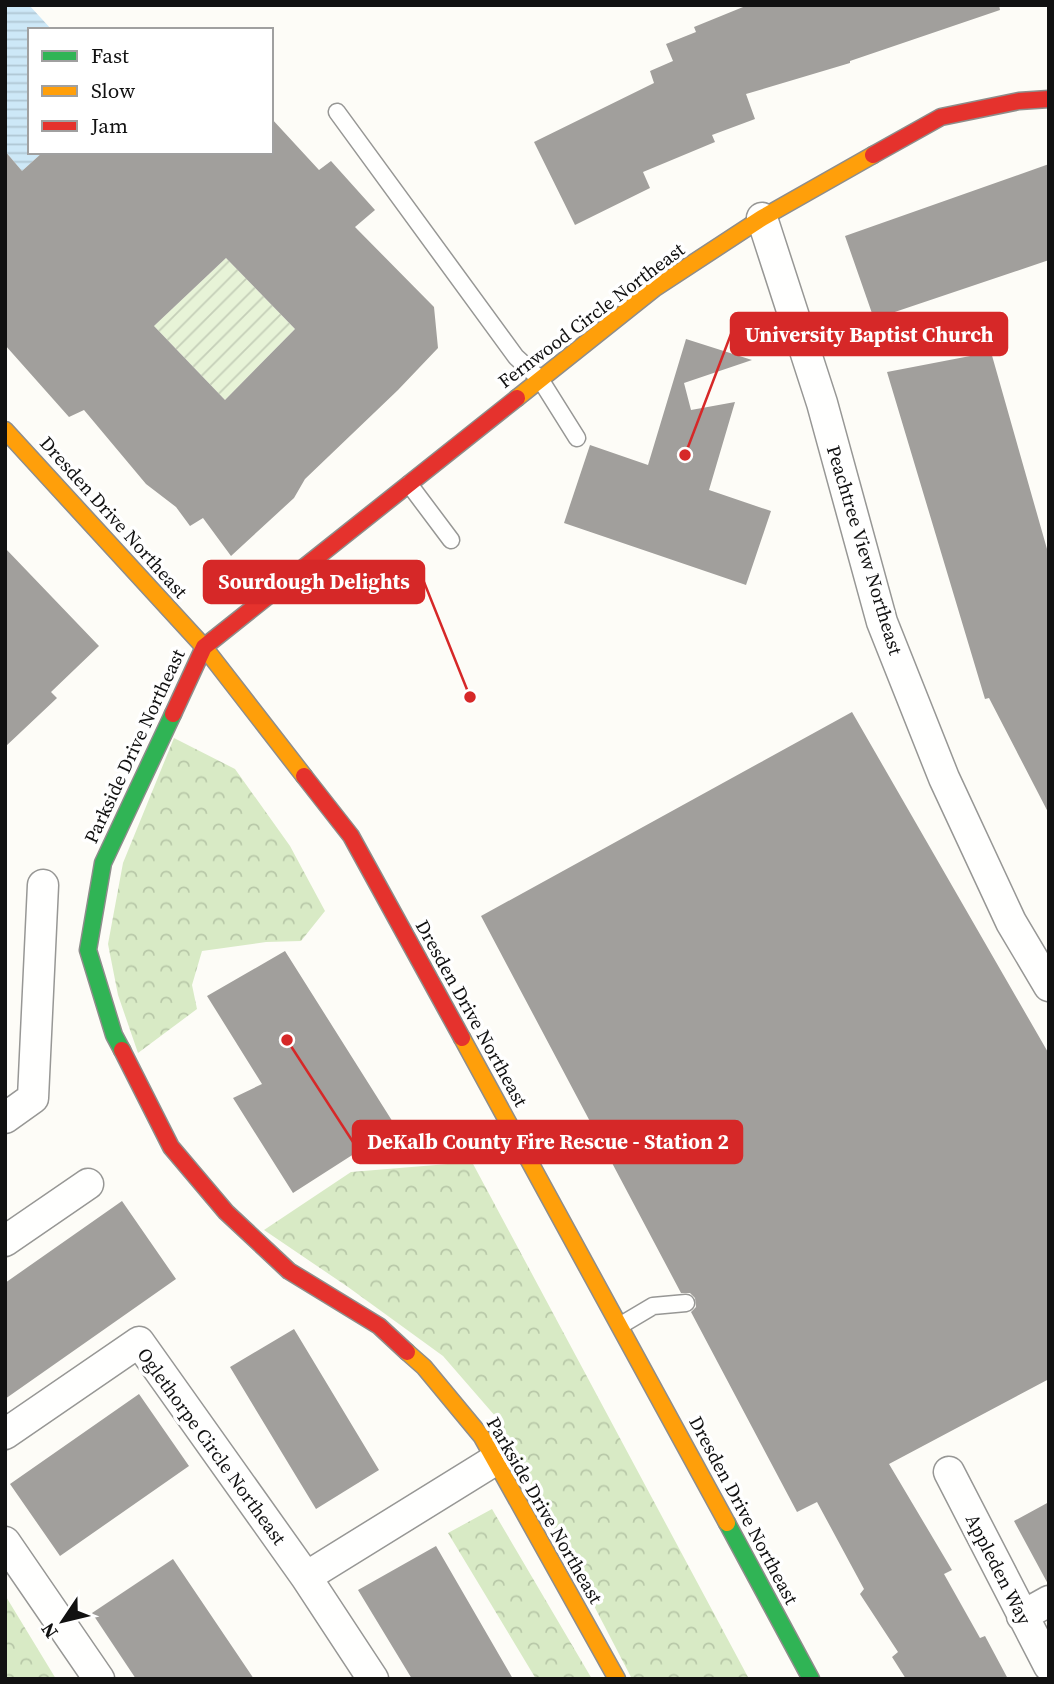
<svg xmlns="http://www.w3.org/2000/svg" width="1054" height="1684" font-family="'Source Serif 4',serif">
<defs>
<pattern id="forest-crowns" width="20" height="18" patternUnits="userSpaceOnUse" patternTransform="scale(1.75)"><rect width="20" height="18" fill="#d8eac5"/><path d="M2 6a3 3 0 1 1 6 0M12 15a3 3 0 1 1 6 0" fill="none" stroke="#b8c8a8"/></pattern>
<pattern id="garden-furrows" width="10" height="10" patternUnits="userSpaceOnUse" patternTransform="scale(1.75)"><rect width="10" height="10" fill="#e7f3d7"/><path d="M-1 1l2-2M0 10L10 0M9 11l2-2" fill="none" stroke="#c5cfb8"/></pattern>
<pattern id="water-rules" width="6" height="5" patternUnits="userSpaceOnUse" patternTransform="scale(1.75)"><rect width="6" height="5" fill="#cde8f7"/><path d="M0 2.5h6" fill="none" stroke="#afc6d3"/></pattern>
</defs>
<rect width="100%" height="100%" fill="#fdfcf7"/>
<!-- forest -->
<path fill="url(#forest-crowns)" d="M174,738L235,769L290,846L325,911L301,941L266,942L202,951L192,985L197,1009L138,1053L118,995L108,944L123,863Z
M472,1162L749,1679H632L496,1417L443,1356L348,1287L264,1230L351,1172Z
M492,1509L592,1679H536L448,1533Z
M5,1595L56,1679H5Z"/>
<!-- garden -->
<path fill="url(#garden-furrows)" d="M226,258L295,329L225,400L154,326Z"/>
<!-- water -->
<path fill="url(#water-rules)" d="M5,5H29L52,30H30V152H43L22,171L5,151Z"/>
<!-- building -->
<path fill="#a19f9c" fill-rule="evenodd" d="M748,5H999L1000,10L850,61V63L746,94L755,119L712,135L715,142L643,172L650,188L575,225L534,142L654,83L650,71L673,61L666,44L696,32L694,27Z
M271,118L319,170L331,161L375,210L355,227L434,307L438,348L398,390L305,479L294,498L231,556L203,518L190,526L176,507L146,484L84,410L69,417L5,345V151L22,171L43,152H271ZM226,258L295,329L225,400L154,326Z
M1049,164V260L874,319L845,236Z
M686,339L752,360L684,383L691,410L735,402L709,490L771,511L746,585L564,523L590,445L648,465Z
M991,352L1049,556V814L989,698L985,699L887,372Z
M5,548L99,646L51,692L57,698L5,747Z
M852,712L1049,1054V1379L889,1464L952,1570L944,1574L980,1638L985,1636L1008,1679H906L892,1657L898,1652L860,1594L864,1589L817,1502L797,1512L691,1312L696,1307L695,1298L690,1293H681L481,916Z
M285,951L396,1127L293,1193L233,1098L262,1084L207,996Z
M122,1201L176,1279L5,1399V1283Z
M294,1329L379,1470L316,1509L230,1367Z
M139,1394L189,1466L60,1556L10,1484Z
M1049,1502V1584H1048L1014,1521Z
M436,1546L513,1679H412L358,1590Z
M173,1559L254,1679H136L92,1613Z"/>
<g fill="none" stroke-linecap="round" stroke-linejoin="round">
<!-- lane casing -->
<g stroke="#979795" stroke-width="19">
<path id="lane" d="M337,112L516,357L540,379L577,438
M409,484L451,540
M621,1325L653,1306L686,1303"/>
</g>
<!-- street casing -->
<g stroke="#979795" stroke-width="33">
<path id="street" d="M762,218L822,403L882,622L944,778L1011,922L1049,986
M5,1118L33,1098L43,885
M5,1241L88,1184
M5,1434L139,1342L306,1577L373,1679
M949,1472L1049,1666
M5,1542L99,1679
M306,1577L495,1460
M1022,1616L1049,1601"/>
</g>
<!-- fast casing -->
<g stroke="#8e8d8b" stroke-width="19">
<path id="fast" d="M122,1050L114,1035L88,950L103,863L173,714
M727,1523L811,1679"/>
</g>
<!-- slow casing -->
<g stroke="#8e8d8b" stroke-width="19">
<path id="slow" d="M517,398L655,288L762,218L873,155
M5,430L204,647L304,776
M462,1038L727,1523
M407,1352L424,1367L482,1437L617,1679"/>
</g>
<!-- jam casing -->
<g stroke="#8e8d8b" stroke-width="19">
<path id="jam" d="M873,155L941,117L1019,101L1049,99
M173,714L204,647L517,398
M304,776L351,836L462,1038
M122,1050L171,1147L226,1212L289,1271L379,1326L407,1352"/>
</g>
<!-- lane -->
<use href="#lane" stroke="#fffffe" stroke-width="16"/>
<!-- street -->
<use href="#street" stroke="#fffffe" stroke-width="30"/>
<!-- fast -->
<use href="#fast" stroke="#30b455" stroke-width="16"/>
<!-- slow -->
<use href="#slow" stroke="#ff9f0a" stroke-width="16"/>
<!-- jam -->
<use href="#jam" stroke="#e5322d" stroke-width="16"/>
</g>
<g text-anchor="middle" dominant-baseline="central" stroke-width="7" stroke-linejoin="round" paint-order="stroke">
<!-- street labels -->
<g font-size="19" fill="#111" stroke="#fff">
<text transform="translate(591 315) rotate(-37)">Fernwood Circle Northeast</text>
<text transform="translate(114 517) rotate(48)">Dresden Drive Northeast</text>
<text transform="translate(865 550) rotate(73)">Peachtree View Northeast</text>
<text transform="translate(134 746) rotate(-65)">Parkside Drive Northeast</text>
<text transform="translate(472 1013) rotate(61)">Dresden Drive Northeast</text>
<text transform="translate(212 1446) rotate(54)">Oglethorpe Circle Northeast</text>
<text transform="translate(545 1510) rotate(60)">Parkside Drive Northeast</text>
<text transform="translate(744 1510) rotate(62)">Dresden Drive Northeast</text>
<text transform="translate(999 1569) rotate(63)">Appleden Way</text>
</g>
</g>
<!-- callouts -->
<path fill="none" stroke="#d62828" stroke-width="2.5" d="M685 455L731 334M470 697L424 582M287 1040L353 1142"/>
<g fill="#d62828" stroke="#fff" stroke-width="2.5">
<circle cx="685" cy="455" r="7"/>
<circle cx="470" cy="697" r="7"/>
<circle cx="287" cy="1040" r="7"/>
</g>
<g fill="#d62828" stroke="#d62828" stroke-width="2.5">
<rect x="731" y="313" width="276" height="42" rx="7"/>
<rect x="204" y="561" width="220" height="42" rx="7"/>
<rect x="353" y="1121" width="389" height="42" rx="7"/>
</g>
<g font-size="21" text-anchor="middle" font-weight="bold" fill="#fff">
<text x="869" y="342">University Baptist Church</text>
<text x="314" y="589">Sourdough Delights</text>
<text x="548" y="1149">DeKalb County Fire Rescue - Station 2</text>
</g>
<!-- border -->
<rect width="1054" height="1684" fill="none" stroke="#111111" stroke-width="14"/>
<!-- legend -->
<rect x="28" y="28" width="245" height="126" fill="#ffffff" stroke="#a0a0a0" stroke-width="2"/>
<rect x="42" y="51" width="35" height="10" fill="#30b455" stroke="#a0a0a0" stroke-width="2"/>
<text x="91" y="63" font-size="21" fill="#111111">Fast</text>
<rect x="42" y="86" width="35" height="10" fill="#ff9f0a" stroke="#a0a0a0" stroke-width="2"/>
<text x="91" y="98" font-size="21" fill="#111111">Slow</text>
<rect x="42" y="121" width="35" height="10" fill="#e5322d" stroke="#a0a0a0" stroke-width="2"/>
<text x="91" y="133" font-size="21" fill="#111111">Jam</text>
<!-- north arrow -->
<g transform="translate(63 1621) rotate(235)" stroke="#ffffff" stroke-width="5" paint-order="stroke">
<path d="M0-5L12 26L0 18L-12 26Z" fill="#111111"/>
<text y="-10" font-size="19" font-weight="bold" text-anchor="middle" fill="#111111">N</text>
</g>
</svg>
